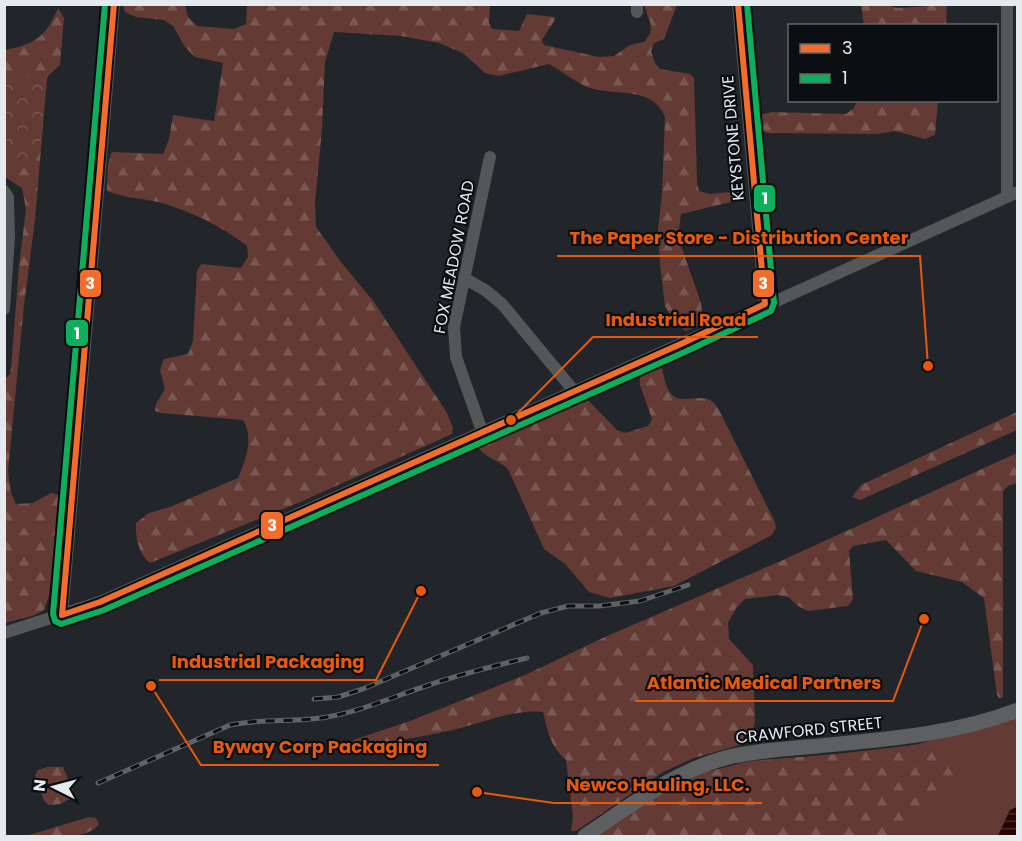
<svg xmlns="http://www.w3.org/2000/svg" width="1022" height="841" font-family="Poppins,sans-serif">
<defs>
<pattern id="forest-firs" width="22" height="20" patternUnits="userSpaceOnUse" patternTransform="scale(1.5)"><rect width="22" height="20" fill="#633a34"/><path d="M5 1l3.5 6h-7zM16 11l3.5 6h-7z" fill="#795752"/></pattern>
<pattern id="park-crowns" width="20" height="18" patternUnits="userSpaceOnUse" patternTransform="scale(1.5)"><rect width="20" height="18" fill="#633a34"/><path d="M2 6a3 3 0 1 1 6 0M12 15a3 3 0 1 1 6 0" fill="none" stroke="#795752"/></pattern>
<pattern id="water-rules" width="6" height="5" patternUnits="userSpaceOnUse" patternTransform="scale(1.5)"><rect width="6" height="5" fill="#280304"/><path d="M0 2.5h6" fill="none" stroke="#472829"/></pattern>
</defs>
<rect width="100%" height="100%" fill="#22262a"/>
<!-- grass -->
<path fill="#633a34" d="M1017,718V807L1010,810L998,836H902L909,829L942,753L914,745Z"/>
<!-- forest -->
<path fill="url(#forest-firs)" d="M677,5L664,39L654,43L651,51L655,63L660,69L690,74L694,78L697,182L699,191L710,194L739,191L742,194L739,200L681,214L678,237L701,303L703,321L697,326L686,331L676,325L665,306L660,265L658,229L662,194L665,117C653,86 616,96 590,88C580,85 560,70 549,64L498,76L485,73L463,53L439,43L401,36L334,32L325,62L322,129L315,203L316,227L341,262L374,302L447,413L453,428L452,434L298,503L150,563C139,555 135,537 136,523L149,513L170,507L238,478C246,460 254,438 243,420L161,413L155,411L156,404L165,389L160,370L164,359L188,354L193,341L197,271L201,264L241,268L248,257L247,246C222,226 188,210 158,202C140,198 123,198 107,191L108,164L112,152L163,154L169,139L173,115L214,121L223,63L195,57L185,47L173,26L164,20L136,17L125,12L123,5H185L188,17L197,26L234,29L246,24L247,5H490L489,23L492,29L519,31L527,14L554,17L556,18L542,40L544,45L599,57L614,56L630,45L644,42L650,34L651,25L644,5Z
M861,5H891L893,7L898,8L947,5L946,25H864Z
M58,8L64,18L60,65L47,77L35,220L24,305L8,471L11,493L16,504L33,503L51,493L59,495L49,596L44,610L35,615L5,623L4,380L10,374L11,368L19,266L26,209L22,188L5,177V50C35,44 46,37 58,8Z
M857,101H938L935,135L925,139L895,131L877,134L767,133L758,128L759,115L772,112L846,114L854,108Z
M651,367L662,368C664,376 665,385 669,391C680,408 698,391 713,402C716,405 719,410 721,414L774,520L776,528L772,535L674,586L610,598L589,592L565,564L544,549L508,469C498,460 487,458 478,448V441L586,398L617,430L625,433L648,426L652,419L640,385V373Z
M1017,412V430L860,500L852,497L861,485Z
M1017,453V483L1008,486L1003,491V697L999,698L997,695L984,598L962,582L916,571L886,540L853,546L849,551L853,599L848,606L808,611L798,606L788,597L777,595L745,599L736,608L728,623L729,639L753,665L755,722L752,733L743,744L694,758L663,772L576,831H571L573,817L566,760C550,746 548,732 543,712C513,709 483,723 453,730C417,738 379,743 343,749L356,739L410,721L525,675L605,637L783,560Z
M914,745L942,753L956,766L954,786L902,836H599L654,798L703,773L749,761L837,754Z
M47,767H63L74,793L72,798L60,804L49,805L44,801L35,775L38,770Z
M89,817L96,818L99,824C88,841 45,837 26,836Z"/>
<!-- park -->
<path fill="url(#park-crowns)" d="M48,71L39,156L5,163V80Z"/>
<!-- water -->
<path fill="url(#water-rules)" d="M1017,807V836H998L1010,810Z"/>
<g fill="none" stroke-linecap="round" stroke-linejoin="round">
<!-- minor -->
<path stroke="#545758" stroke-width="12" d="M738,4L765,304
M1007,4V196
M637,12V4
M4,191L8,197L9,237L4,309
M464,278L485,290L502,304L574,391
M482,431L456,357L454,327L490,157
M62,615L114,4
M4,633L100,602L683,343L1018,192"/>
<!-- major -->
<path stroke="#5d5f60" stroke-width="15" d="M585,836C630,806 676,770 729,757C754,751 781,749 806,747C878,740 950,736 1018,710"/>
<!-- rail casing -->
<g stroke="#606265" stroke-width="5">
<path id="rail" d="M314,699L338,697L363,689L541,613L568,606H599L640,601L688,585
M98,783L230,725C262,718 295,723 327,717C362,711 395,696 429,685C461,674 494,666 527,658"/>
</g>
<!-- rail -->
<use href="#rail" stroke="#0b0f12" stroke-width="3" stroke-dasharray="9" stroke-linecap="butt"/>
<!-- bus-1 casing -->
<g stroke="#0b0f12" stroke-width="10">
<path id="bus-1" d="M114,4L62,615L100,602L683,343L765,304L738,4"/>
</g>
<!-- bus-2 casing -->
<g stroke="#0b0f12" stroke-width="10">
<path id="bus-2" d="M105,4L53,614L55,621L61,624L104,610L687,351L771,311L774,303L747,4"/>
</g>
<!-- bus-1 -->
<use href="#bus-1" stroke="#f36c2b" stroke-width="6"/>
<!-- bus-2 -->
<use href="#bus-2" stroke="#0daf5c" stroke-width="6"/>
</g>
<g text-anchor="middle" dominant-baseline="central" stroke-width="4.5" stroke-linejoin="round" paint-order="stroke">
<!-- street labels -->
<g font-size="16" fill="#e4eaee" stroke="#0b0f12">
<text transform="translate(733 138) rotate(-95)">KEYSTONE DRIVE</text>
<text transform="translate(454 257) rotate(-79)">FOX MEADOW ROAD</text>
<text transform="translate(809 730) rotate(-6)">CRAWFORD STREET</text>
</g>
</g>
<!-- callouts -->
<path fill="none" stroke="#e8590c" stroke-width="2" d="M928 366L920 256H557M511 420L593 337H758M421 591L376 680H159M924 619L893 701H635M151 686L201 765H439M477 792L554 803H762"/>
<g fill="#e8590c" stroke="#0b0f12" stroke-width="2">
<circle cx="928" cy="366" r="6"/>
<circle cx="511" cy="420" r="6"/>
<circle cx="421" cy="591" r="6"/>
<circle cx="924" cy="619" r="6"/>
<circle cx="151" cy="686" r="6"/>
<circle cx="477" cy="792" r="6"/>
</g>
<g font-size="18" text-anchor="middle" font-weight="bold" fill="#e8590c" stroke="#0b0f12" stroke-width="4.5" stroke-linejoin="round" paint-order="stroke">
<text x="739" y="244">The Paper Store - Distribution Center</text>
<text x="676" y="326">Industrial Road</text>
<text x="268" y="668">Industrial Packaging</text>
<text x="764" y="689">Atlantic Medical Partners</text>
<text x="320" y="753">Byway Corp Packaging</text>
<text x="658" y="791">Newco Hauling, LLC.</text>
</g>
<g stroke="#0b0f12" stroke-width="2">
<rect x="753" y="184" width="23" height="29" rx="6" fill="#0daf5c"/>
<rect x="752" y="269" width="23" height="29" rx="6" fill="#f36c2b"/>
<rect x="79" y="269" width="23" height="29" rx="6" fill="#f36c2b"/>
<rect x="65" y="319" width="24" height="28" rx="6" fill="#0daf5c"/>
<rect x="260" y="511" width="24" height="29" rx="6" fill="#f36c2b"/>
</g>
<g font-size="16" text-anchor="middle" font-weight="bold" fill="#fff">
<text x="765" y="204">1</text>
<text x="763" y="289">3</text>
<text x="90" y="289">3</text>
<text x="77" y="339">1</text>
<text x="272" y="531">3</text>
</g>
<!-- border -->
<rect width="1022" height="841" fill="none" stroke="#e4eaee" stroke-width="12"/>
<!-- legend -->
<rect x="788" y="24" width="210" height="78" fill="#0b0f12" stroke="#62676a" stroke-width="1.5"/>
<rect x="800" y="44" width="30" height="9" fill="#f36c2b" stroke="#62676a" stroke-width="1.5"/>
<text x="842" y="54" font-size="18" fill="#e4eaee">3</text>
<rect x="800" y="74" width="30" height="9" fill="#0daf5c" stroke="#62676a" stroke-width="1.5"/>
<text x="842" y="84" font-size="18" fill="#e4eaee">1</text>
<!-- north arrow -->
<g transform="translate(54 787) rotate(276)" stroke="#0b0f12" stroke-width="4.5" paint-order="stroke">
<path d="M0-4.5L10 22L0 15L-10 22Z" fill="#e4eaee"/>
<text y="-9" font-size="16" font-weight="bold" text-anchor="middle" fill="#e4eaee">N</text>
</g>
</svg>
